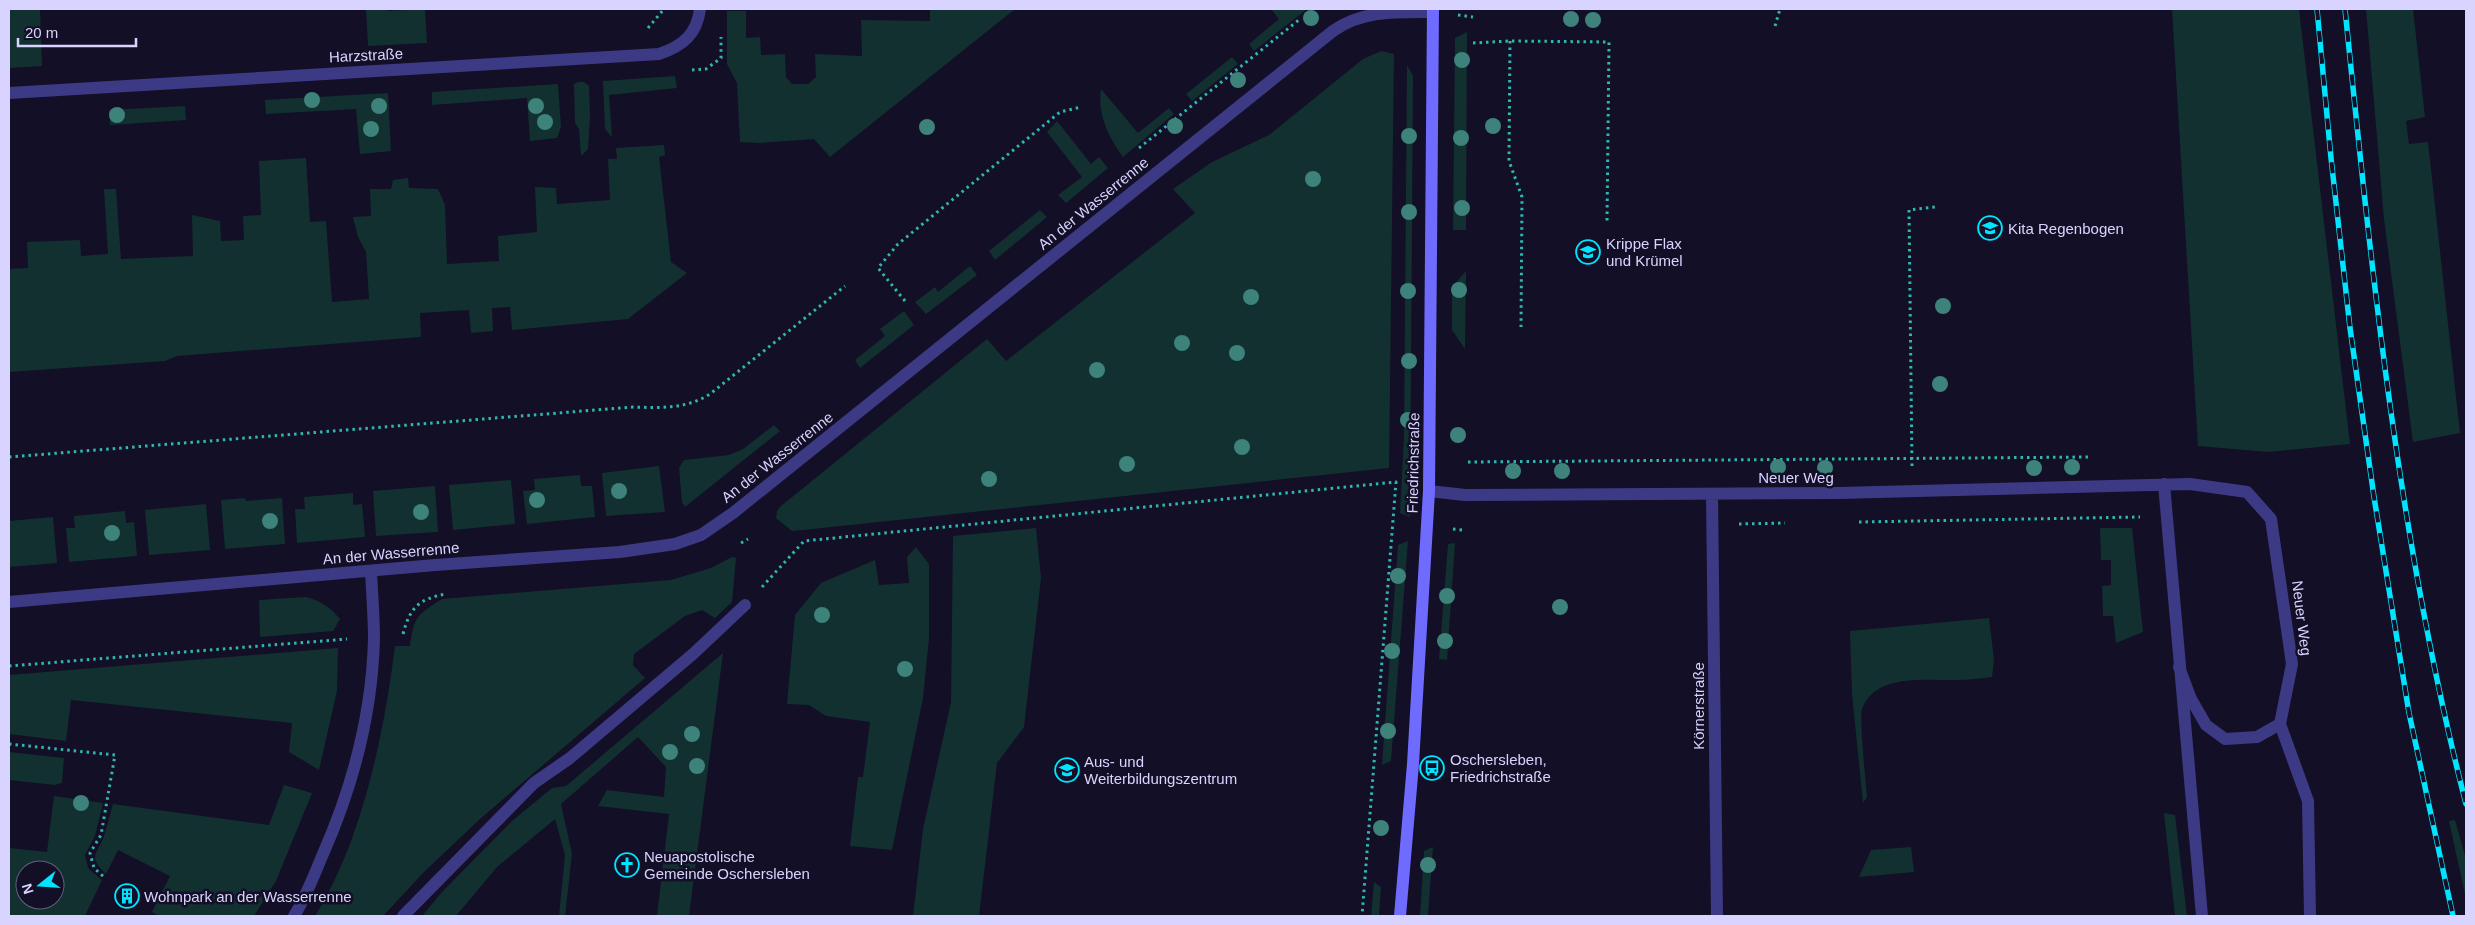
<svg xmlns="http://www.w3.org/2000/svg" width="2475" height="925" font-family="Helvetica,sans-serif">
<rect width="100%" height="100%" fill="#130f26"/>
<!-- green -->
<path fill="#12302f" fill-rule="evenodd" d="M9,9H40L42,66L9,68Z
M366,9H387L388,11L425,9L427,43L368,46Z
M930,9H1015L830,157L814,139L760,143L740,142L737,83L727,64V11H746V38L760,37L761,55L785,54L786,77L792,84H808L816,77L815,54L862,56L861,20L930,21Z
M1271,9H1307L1254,51L1249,44L1279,19Z
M2172,9H2299L2350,444L2268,452L2198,446Z
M2366,9H2413L2425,117L2406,121L2409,144L2428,142L2460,433L2413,442L2384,219Z
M1467,32L1466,230H1453L1455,38Z
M1381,51L1394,54L1389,468L803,530L792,531L776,518L777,511L781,506L987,339L1006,361L1195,213L1173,189L1212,162L1269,135L1363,59Z
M1232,57L1238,64L1192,101L1186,94Z
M1407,65L1413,76L1410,517L1400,513L1404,438Z
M675,76L677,88L609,95L612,137L605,129L603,81Z
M578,82H584L589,86L590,117L588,149L581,156L579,129L575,123L574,84Z
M558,84L561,127L557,138L530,141L527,98L432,105V92Z
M1101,89L1138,133L1169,108L1174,114L1123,157C1108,137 1097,113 1101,89Z
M388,93L391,151L360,154L356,109L266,114L265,100Z
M185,106L186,120L110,125L109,110Z
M1057,121L1091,164L1099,157L1108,168L1066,203L1058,195L1082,177L1047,132Z
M664,145L665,155L659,157L671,262L687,273L628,319L512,330L510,307L492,308L493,331L471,333L469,310L420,313L421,337L177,356L165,361L9,372V269L28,268L27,242L80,240L81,256L108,254L104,189H116L121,259L193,256L192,215L220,221L221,241L244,240L243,216L261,215L259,161L306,158L310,222L326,221L332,302L369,299L366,252L358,237L353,217L371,216L370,189H391L393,180L408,178L409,188L438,189L445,205L447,264L499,261L498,236L537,232L535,187L556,188L557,204L610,200L608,159H617L616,148Z
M1040,210L1047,217L995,260L989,251Z
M970,266L977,275L926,314L915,302L935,287L938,292Z
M1466,271L1465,349L1452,330V287Z
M904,311L914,325L860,368L855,360L885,336L880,329Z
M774,425L780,431L685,507L682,502L679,468L684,460L729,455L743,449Z
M659,466L665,512L606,516L602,473Z
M580,475L581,486H592L595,517L527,524L523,491L535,490L534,479Z
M511,480L515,524L453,530L449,485Z
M435,486L438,532L376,536L373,491Z
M353,493V505L362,504L365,537L297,543L295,509H305L304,497Z
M245,498L246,501L282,498L285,544L225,549L221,500Z
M206,504L210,550L149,555L145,510Z
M125,511L126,523L134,522L137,556L69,562L66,528H75L74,516Z
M53,517L57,563L9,567V521Z
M1036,528L1041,578L1024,727L997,763L979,916H913L923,829L951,702L953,536Z
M2100,528H2132L2143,632L2116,643L2113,616H2103L2102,586L2111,585V560H2101Z
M1408,541L1391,761L1382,765L1398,545Z
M1455,543L1447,660L1439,659L1448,544Z
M916,547L929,564V638L923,698L892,850L850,846L858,777H863L870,722L826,716L809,705L787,704L795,615L821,583L875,560L879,585L909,583L907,557Z
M732,557L736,558L732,602L715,618L702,610L685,616L634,654L633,665L645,678L480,819L424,872L383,916H315C362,841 384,734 395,646H410C414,616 417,615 442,599L671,580L711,568Z
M306,597C321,601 330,607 340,619L333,631L260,637L259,600Z
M1989,618L1994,660L1992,677C1981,678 1969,680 1958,680C1928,681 1876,672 1862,709C1859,718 1866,783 1867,797L1863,803L1852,694L1850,631Z
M338,648L337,691L319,770L289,752L292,723L71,700L66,741L9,734V675Z
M723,653L689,916H657L669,814L598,806L607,790L664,797L666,767L638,737L561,804L572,854L565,916H559L565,855L555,819L497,867L456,916H422L442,892L512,821L552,788L566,786Z
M9,752L64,758L62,783L55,785L9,780Z
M284,785L312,793L276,881L254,916H159L152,912L170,876L118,850L106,874C87,856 97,855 104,836C107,826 110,815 113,804L269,825Z
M54,796L103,803L95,836L85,855L88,868L102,880L85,916H9V848L47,852ZM25,870H55V900H25Z
M2164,813L2175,815L2187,916H2175Z
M2455,820L2466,859V899L2449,821Z
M1433,847L1428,916H1420L1424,851Z
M1911,847L1914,872L1859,877L1871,850Z
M1374,882L1381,887L1379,916H1371Z"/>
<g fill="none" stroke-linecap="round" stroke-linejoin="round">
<!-- path -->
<path stroke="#2fb8b0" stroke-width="3" stroke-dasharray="2.5 4" stroke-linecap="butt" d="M1458,15L1473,17
M1775,26L1780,9
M648,28L664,9
M1510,41L1509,161L1522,197L1521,327
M1473,43L1510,41L1609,42L1607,221
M692,70L706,69L721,58V37
M1139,148L1300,19
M905,301L878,268L898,244L1060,112L1081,107
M9,457L633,407C660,408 687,409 710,394L845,286
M1468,462L2090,457
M1912,466L1909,210L1935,207
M1859,522L2140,517
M1739,524L1785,523
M1453,529L1462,530
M741,543L748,539
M762,587L804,541L1396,482L1362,916
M403,634C410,608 418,599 446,594
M9,666L347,639
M9,744L115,755L101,835L90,853L94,868L104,877"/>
<!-- lane -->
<path stroke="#3d3a85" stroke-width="12" d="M2280,724L2308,801L2310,916
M403,916L534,783L570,758L693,654L745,605"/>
<!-- street -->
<path stroke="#3d3a85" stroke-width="12" d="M9,93L659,54C683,46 697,34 700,9
M2164,484L2202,916
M1429,491L1465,495L1839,493L2190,484L2247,492L2271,519L2292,664L2280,724L2257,737L2225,739L2206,725L2191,699L2179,667
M1712,495L1717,916
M9,602L435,565L620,552L675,544L701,535L733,513L1333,31C1363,10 1397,12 1433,12
M294,916C306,897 314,875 323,854C353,786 372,714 374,639C374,617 372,593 371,571"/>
<!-- secondary -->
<path stroke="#6f6bff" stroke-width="12" d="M1400,916L1413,764L1429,491L1433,9"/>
<!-- rail casing -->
<g stroke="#00e5ff" stroke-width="5.5">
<path id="rail" d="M2317,9L2331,158L2350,328L2374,497L2409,713L2453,916
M2345,9C2372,275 2399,544 2466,804"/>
</g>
<!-- rail -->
<use href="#rail" stroke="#130f26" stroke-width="4" stroke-dasharray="11" stroke-linecap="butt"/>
</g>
<!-- trees -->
<g fill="#3d827b">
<circle cx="1311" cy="18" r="8"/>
<circle cx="1571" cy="19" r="8"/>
<circle cx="1593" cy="20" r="8"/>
<circle cx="1462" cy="60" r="8"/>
<circle cx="1238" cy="80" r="8"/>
<circle cx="312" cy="100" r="8"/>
<circle cx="379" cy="106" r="8"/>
<circle cx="536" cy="106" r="8"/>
<circle cx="117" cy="115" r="8"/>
<circle cx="545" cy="122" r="8"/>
<circle cx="1175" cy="126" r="8"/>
<circle cx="1493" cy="126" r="8"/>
<circle cx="927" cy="127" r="8"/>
<circle cx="371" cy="129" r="8"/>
<circle cx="1409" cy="136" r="8"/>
<circle cx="1461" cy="138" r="8"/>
<circle cx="1313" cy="179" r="8"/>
<circle cx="1462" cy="208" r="8"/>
<circle cx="1409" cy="212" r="8"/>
<circle cx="1459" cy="290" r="8"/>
<circle cx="1408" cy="291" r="8"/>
<circle cx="1251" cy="297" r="8"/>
<circle cx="1943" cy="306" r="8"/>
<circle cx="1182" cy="343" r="8"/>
<circle cx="1237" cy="353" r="8"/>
<circle cx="1409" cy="361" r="8"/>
<circle cx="1097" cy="370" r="8"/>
<circle cx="1940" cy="384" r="8"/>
<circle cx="1408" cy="420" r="8"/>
<circle cx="1458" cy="435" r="8"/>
<circle cx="1242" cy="447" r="8"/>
<circle cx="1127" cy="464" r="8"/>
<circle cx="1778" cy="467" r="8"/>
<circle cx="2072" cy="467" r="8"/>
<circle cx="1825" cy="468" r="8"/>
<circle cx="2034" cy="468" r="8"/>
<circle cx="1513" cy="471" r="8"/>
<circle cx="1562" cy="471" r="8"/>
<circle cx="989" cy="479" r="8"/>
<circle cx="619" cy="491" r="8"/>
<circle cx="537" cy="500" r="8"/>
<circle cx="421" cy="512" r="8"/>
<circle cx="270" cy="521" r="8"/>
<circle cx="112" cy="533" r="8"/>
<circle cx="1398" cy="576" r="8"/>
<circle cx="1447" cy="596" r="8"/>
<circle cx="1560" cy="607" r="8"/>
<circle cx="822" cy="615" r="8"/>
<circle cx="1445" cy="641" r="8"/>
<circle cx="1392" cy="651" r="8"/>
<circle cx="905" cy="669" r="8"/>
<circle cx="1388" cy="731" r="8"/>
<circle cx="692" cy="734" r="8"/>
<circle cx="670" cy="752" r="8"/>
<circle cx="697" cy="766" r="8"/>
<circle cx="81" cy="803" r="8"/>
<circle cx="1381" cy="828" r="8"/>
<circle cx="1428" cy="865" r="8"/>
</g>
<!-- icons -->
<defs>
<g id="school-ring" transform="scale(1.25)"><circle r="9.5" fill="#130f26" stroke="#00e5ff" stroke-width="1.5"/><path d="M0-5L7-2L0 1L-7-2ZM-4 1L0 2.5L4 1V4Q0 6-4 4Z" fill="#00e5ff"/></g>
<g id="bus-ring" transform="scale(1.25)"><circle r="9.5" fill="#130f26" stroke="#00e5ff" stroke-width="1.5"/><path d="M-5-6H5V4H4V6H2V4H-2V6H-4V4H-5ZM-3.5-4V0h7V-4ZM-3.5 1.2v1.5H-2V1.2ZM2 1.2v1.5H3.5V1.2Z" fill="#00e5ff"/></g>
<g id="university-ring" transform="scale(1.25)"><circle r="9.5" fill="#130f26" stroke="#00e5ff" stroke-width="1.5"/><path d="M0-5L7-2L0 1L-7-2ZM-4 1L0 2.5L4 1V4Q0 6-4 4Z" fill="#00e5ff"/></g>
<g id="church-ring" transform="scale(1.25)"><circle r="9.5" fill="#130f26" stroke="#00e5ff" stroke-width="1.5"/><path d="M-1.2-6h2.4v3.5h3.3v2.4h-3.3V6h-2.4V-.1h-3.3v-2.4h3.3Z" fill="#00e5ff"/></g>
<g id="building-ring" transform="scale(1.25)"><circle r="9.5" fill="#130f26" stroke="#00e5ff" stroke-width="1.5"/><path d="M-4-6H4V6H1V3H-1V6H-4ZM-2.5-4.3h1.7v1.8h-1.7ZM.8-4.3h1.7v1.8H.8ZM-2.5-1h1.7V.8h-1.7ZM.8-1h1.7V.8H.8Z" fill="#00e5ff"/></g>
</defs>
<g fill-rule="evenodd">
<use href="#school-ring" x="1990" y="228"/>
<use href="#school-ring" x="1588" y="252"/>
<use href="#bus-ring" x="1432" y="768"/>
<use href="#university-ring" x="1067" y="770"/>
<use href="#church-ring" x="627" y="865"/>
<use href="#building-ring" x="127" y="896"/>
</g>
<g text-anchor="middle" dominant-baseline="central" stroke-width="5" stroke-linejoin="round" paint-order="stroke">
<!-- street labels -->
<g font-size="15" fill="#d9d4ff" stroke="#130f26">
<text transform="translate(366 55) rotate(-3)">Harzstraße</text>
<text transform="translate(1093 203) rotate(-39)">An der Wasserrenne</text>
<text transform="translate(777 457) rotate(-38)">An der Wasserrenne</text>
<text transform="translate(1413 463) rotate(-89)">Friedrichstraße</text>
<text x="1796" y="477">Neuer Weg</text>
<text transform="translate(391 553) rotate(-5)">An der Wasserrenne</text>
<text transform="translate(2302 618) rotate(83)">Neuer Weg</text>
<text transform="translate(1698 706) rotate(-90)">Körnerstraße</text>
</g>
<!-- poi labels -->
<g font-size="15" fill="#d9d4ff" stroke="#130f26" text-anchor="start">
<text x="2008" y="228">Kita Regenbogen</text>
<text x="1606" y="243">Krippe Flax<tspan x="1606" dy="17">und Krümel</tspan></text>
<text x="1450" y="759">Oschersleben,<tspan x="1450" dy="17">Friedrichstraße</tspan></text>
<text x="1084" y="761">Aus- und<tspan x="1084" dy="17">Weiterbildungszentrum</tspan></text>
<text x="644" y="856">Neuapostolische<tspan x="644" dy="17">Gemeinde Oschersleben</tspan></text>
<text x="144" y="896">Wohnpark an der Wasserrenne</text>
</g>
</g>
<!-- border -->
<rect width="2475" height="925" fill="none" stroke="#d9d4ff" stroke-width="20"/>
<!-- north arrow -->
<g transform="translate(40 885) rotate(253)"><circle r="24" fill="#130f26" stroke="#625e7d"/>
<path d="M0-4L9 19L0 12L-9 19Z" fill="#00e5ff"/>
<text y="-8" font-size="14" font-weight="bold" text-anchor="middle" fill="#d9d4ff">N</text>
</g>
<!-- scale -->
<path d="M18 38v8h118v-8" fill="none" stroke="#d9d4ff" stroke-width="2.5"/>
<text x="25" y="38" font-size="15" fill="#d9d4ff" stroke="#130f26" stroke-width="4" paint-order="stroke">20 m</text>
</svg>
